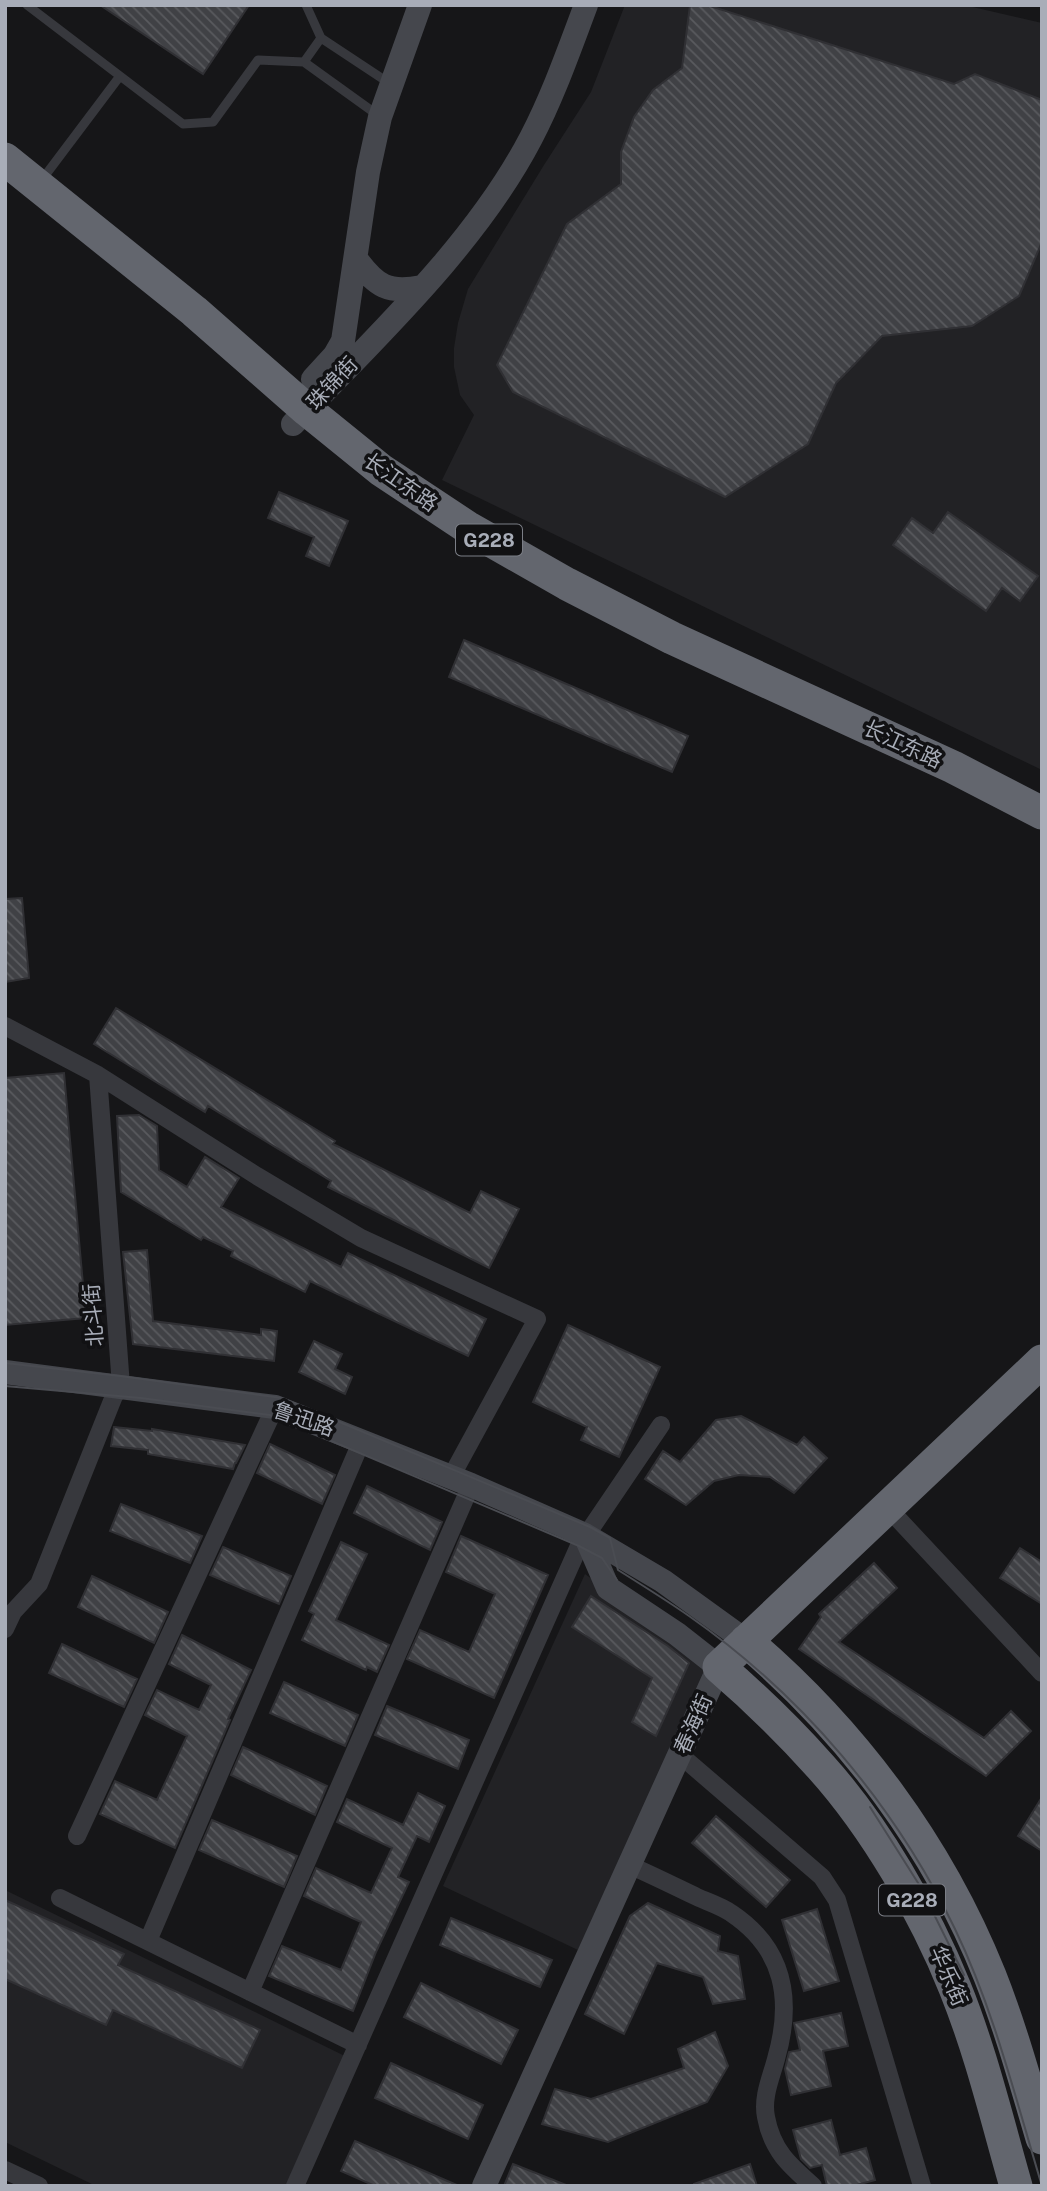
<svg xmlns="http://www.w3.org/2000/svg" width="1047" height="2191" font-family="'Public Sans','Noto Sans SC',sans-serif">
<defs>
<pattern id="building-back-hatch" width="6" height="6" patternUnits="userSpaceOnUse" patternTransform="scale(1.75)"><rect width="6" height="6" fill="#404145"/><path d="M-1 5l2 2M0 0l6 6M5-1l2 2" fill="none" stroke="#595a5e"/></pattern>
</defs>
<rect width="100%" height="100%" fill="#161618"/>
<!-- built -->
<path fill="#222225" d="M625,5H964L1042,23V770L442,480L474,415L460,395L454,367V348L458,323L468,289L544,165L591,92Z
M585,1574L710,1665L578,1950L443,1886Z
M5,1890L351,2059L289,2186H96L5,2142Z"/>
<!-- building -->
<path fill="url(#building-back-hatch)" stroke="#303034" stroke-width="2" d="M100,5H249L203,74Z
M690,5H707L954,84L975,74L1042,100V242L1019,296L972,326L882,336L836,383L808,444L725,497L513,392L497,365L567,224L621,184V152L634,117L653,90L682,68Z
M279,492L348,521L329,566L306,556L314,537L268,518Z
M948,512L1038,576L1020,601L1002,588L986,611L893,545L912,518L933,533Z
M464,640L688,736L672,772L449,677Z
M22,898L29,978L5,982V899Z
M116,1008L335,1141L333,1144L470,1213L481,1191L519,1209L489,1268L328,1187L331,1181L208,1106L205,1112L94,1044Z
M64,1073L86,1318L5,1325V1078Z
M139,1115L157,1126L159,1170L187,1187L205,1157L239,1178L221,1207L341,1267L348,1253L486,1319L468,1356L310,1281L305,1292L231,1256L233,1251L203,1237L201,1240L121,1192L117,1116Z
M147,1250L153,1321L261,1335V1329L277,1331L274,1361L133,1344L123,1252Z
M568,1325L660,1367L619,1457L581,1440L587,1427L533,1402Z
M314,1341L342,1354L335,1369L352,1377L345,1394L299,1372Z
M741,1416L797,1445L804,1437L827,1458L794,1493L770,1477L739,1475L714,1481L686,1505L645,1479L663,1451L680,1462L716,1420Z
M114,1427L152,1431V1429L245,1445L236,1463H235L233,1469L148,1454V1450L111,1446Z
M270,1444L335,1475L322,1504L257,1473Z
M367,1486L442,1522L430,1550L354,1513Z
M121,1504L202,1536L190,1563L110,1531Z
M461,1536L548,1575L494,1698L407,1659L420,1630L469,1652L495,1594L446,1572Z
M341,1542L367,1554L336,1620L389,1645L377,1672L367,1667L366,1670L302,1640L314,1614L309,1611Z
M223,1547L291,1576L279,1604L210,1575Z
M1020,1548L1042,1562V1604L1000,1578Z
M874,1563L897,1588L839,1642L984,1738L1011,1711L1031,1731L986,1776L799,1649L821,1617L819,1614Z
M92,1576L168,1612L154,1643L78,1607Z
M591,1596L668,1646L689,1663L656,1736L632,1722L652,1678L572,1627Z
M182,1635L251,1670L228,1719L230,1720L175,1848L100,1814L115,1781L157,1800L187,1736L145,1715L157,1690L199,1710L211,1685L169,1664Z
M62,1644L137,1679L124,1707L49,1673Z
M284,1682L358,1715L345,1746L270,1713Z
M387,1706L469,1740L458,1769L375,1735Z
M243,1747L327,1786L315,1815L231,1775Z
M418,1793L445,1806L429,1842L417,1836L398,1877L409,1882L376,1952L353,2011L269,1976L282,1946L341,1970L361,1922L304,1896L316,1868L371,1893L392,1848L337,1822L347,1799L403,1825Z
M1042,1797V1851L1018,1836Z
M716,1816L790,1880L766,1907L692,1843Z
M212,1820L297,1856L284,1887L199,1850Z
M5,1900L124,1954L118,1965L260,2030L242,2068L113,2010L106,2025L5,1979Z
M648,1903L720,1936L718,1951L738,1956L745,1999L713,2004L703,1977L657,1963L624,2034L585,2014L630,1916Z
M817,1909L839,1981L804,1991L782,1920Z
M451,1918L552,1960L540,1987L440,1945Z
M421,1983L518,2030L501,2064L404,2017Z
M841,2013L848,2046L823,2051L831,2086L791,2095L785,2069L789,2052L800,2050L794,2023Z
M715,2032L728,2066L707,2102L608,2142L542,2124L555,2089L591,2099L684,2068L678,2049Z
M391,2063L483,2105L468,2139L375,2098Z
M831,2120L840,2155L866,2148L875,2180L853,2186H827L822,2165L810,2168L801,2159L793,2130Z
M355,2141L459,2186H375L341,2171Z
M513,2164L566,2185V2186H504Z
M750,2164L757,2186H694V2184Z"/>
<g fill="none" stroke-linecap="round" stroke-linejoin="round">
<!-- lane -->
<path stroke="#37383d" stroke-width="9" d="M27,5L183,124L213,122L258,60L304,62L321,38
M306,5L321,38L389,83
M304,62L379,116
M41,181L120,76"/>
<!-- street -->
<path stroke="#37383d" stroke-width="18" d="M5,1026L98,1075L257,1176L361,1238L537,1319L451,1477
M887,1507L1042,1673
M5,1629L13,1612L39,1584L114,1396L121,1386L98,1075
M679,1754L822,1877L837,1900L922,2186
M77,1836L275,1407
M629,1865C652,1875 674,1886 697,1897C708,1902 721,1906 731,1913C785,1949 793,2000 776,2059C771,2078 762,2097 766,2117C772,2150 789,2165 813,2186
M60,1898L358,2045
M148,1941L362,1440
M250,1992L471,1485
M5,2170L39,2186
M295,2186L579,1546L661,1425"/>
<!-- secondary -->
<path stroke="#45474d" stroke-width="24" d="M356,259C376,286 388,294 422,287
M313,379L335,355L343,341L368,172L380,117L420,5
M293,424C375,338 476,244 531,138C553,96 569,50 586,5
M5,1372L275,1407L471,1485L585,1535L663,1581L746,1641
M484,2186L719,1667L677,1634L608,1588L585,1535"/>
<!-- highway -->
<path stroke="#63666e" stroke-width="33" d="M5,159L194,311L307,410L381,470L467,527L567,584L672,638L953,767L1042,813
M746,1641C852,1731 938,1846 990,1976C1011,2029 1026,2084 1042,2138
M1016,2186C997,2120 981,2052 955,1988C925,1913 875,1827 821,1767C789,1731 755,1698 719,1667L1042,1361"/>
<!-- tram -->
<path stroke="#4a4c52" stroke-width="2" d="M5,1363L120,1376L282,1398L590,1527L610,1538L618,1570C642,1585 666,1600 689,1616C802,1695 895,1805 955,1929C994,2010 1016,2100 1042,2186
M5,1386L141,1398L270,1415L579,1546L602,1558L617,1580
M870,1807L920,1886L964,1975"/>
</g>
<g text-anchor="middle" dominant-baseline="central" stroke-width="7" stroke-linejoin="round" paint-order="stroke">
<!-- shield labels -->
<g fill="#111113" stroke="#7b7e86" stroke-width="2">
<rect x="456" y="524.5" width="66" height="31" rx="5"/>
<rect x="879" y="1884.5" width="66" height="31" rx="5"/>
</g>
<g font-size="19" font-weight="bold" fill="#a8adb8">
<text x="489" y="540">G228</text>
<text x="912" y="1900">G228</text>
</g>
<!-- street labels -->
<g font-size="21" fill="#a8adb8" stroke="#111113">
<text transform="translate(332 383) rotate(-47)">珠锦街</text>
<text transform="translate(401 482) rotate(35)">长江东路</text>
<text transform="translate(903 744) rotate(25)">长江东路</text>
<text transform="translate(93 1315) rotate(-94)">北斗街</text>
<text transform="translate(304 1419) rotate(19)">鲁迅路</text>
<text transform="translate(693 1724) rotate(-66)">春海街</text>
<text transform="translate(949 1976) rotate(67)">华乐街</text>
</g>
</g>
<!-- border -->
<rect width="1047" height="2191" fill="none" stroke="#a8adb8" stroke-width="14"/>
</svg>
